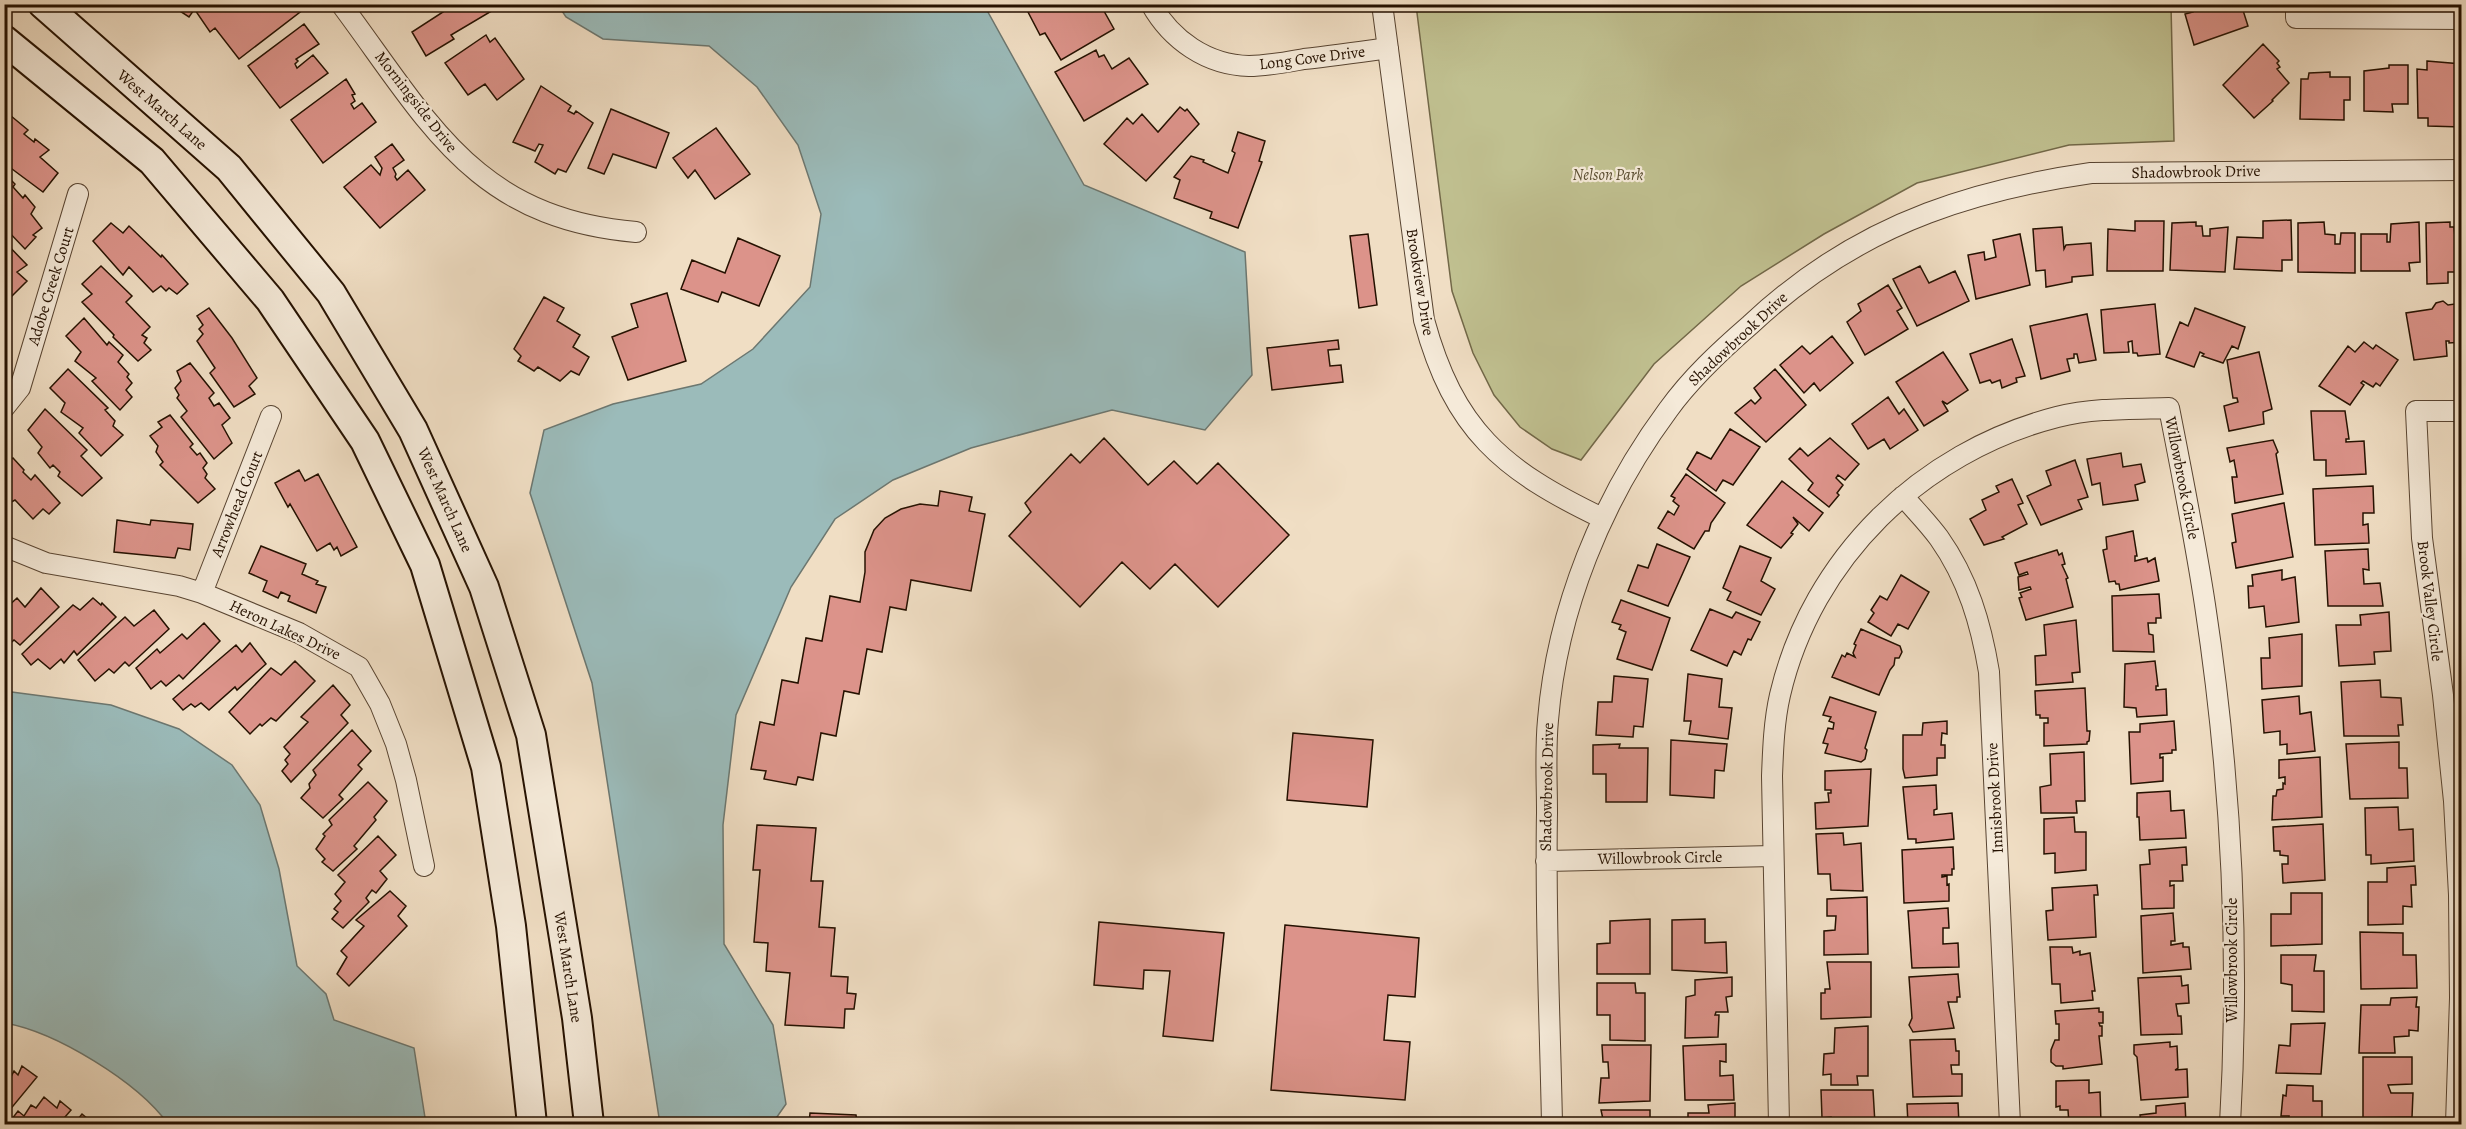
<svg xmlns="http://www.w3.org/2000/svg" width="2466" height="1129" font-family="Alegreya,serif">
<rect width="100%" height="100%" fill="#f0dec4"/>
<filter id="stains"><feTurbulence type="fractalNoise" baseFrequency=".00333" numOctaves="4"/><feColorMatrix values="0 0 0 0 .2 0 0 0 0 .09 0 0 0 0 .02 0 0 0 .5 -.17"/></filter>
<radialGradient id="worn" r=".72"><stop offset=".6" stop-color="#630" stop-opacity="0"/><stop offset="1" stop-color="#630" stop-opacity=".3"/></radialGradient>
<!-- green -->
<path fill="#c0c090" stroke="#726848" stroke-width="1.5" d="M1416,5H2171L2174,141L2069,145L1917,183L1824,234L1741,286L1654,364L1581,460L1552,449L1520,427L1494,395L1473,353L1452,291Z"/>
<!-- water -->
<path fill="#9bbbba" stroke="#6c7770" stroke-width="1.5" d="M558,5H984L1084,185L1245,252L1252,375L1205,430L1112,410L971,448L893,480L835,519L791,587L736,715L723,825L724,944L773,1025L786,1104L772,1124H660L592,683L530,493L544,430L613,404L701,384L753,349L810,287L821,214L798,145L757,87L709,46L603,39L566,17Z
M4,691L111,705L179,729L232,765L260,805L279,869L297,966L326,994L334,1020L414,1048L426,1124H168C138,1082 56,1032 5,1023Z"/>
<!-- building -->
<path fill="#dc938a" stroke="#251100" stroke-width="1.5" d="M169,4H198L189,17Z
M204,4H259L261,7L265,4H301L304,9L239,59L215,28L210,32L195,10Z
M438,4H492L495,9L451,35L454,39L426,56L412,32L443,12Z
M1041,4H1100L1114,29L1061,60L1045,33L1040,35L1028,12Z
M2191,4H2241L2248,26L2194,45L2185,14L2193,12Z
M304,24L319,44L296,59L298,61L295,64L297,68L313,55L328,73L280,108L248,66Z
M486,35L490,42L495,38L524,79L497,100L485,84L468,95L445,63Z
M2263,44L2279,61L2277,63L2280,67L2277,69L2289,83L2272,100L2273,101L2254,118L2223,85Z
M1096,50L1099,57L1104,55L1112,69L1129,58L1148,84L1084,121L1055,72Z
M2427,61L2462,64V127L2428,126V118H2418L2417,69L2427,70Z
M2389,65H2408V104H2392L2393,112L2364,111V71L2389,68Z
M2330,72V77H2350V100H2344V120L2300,119L2301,79H2308L2309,73Z
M346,79L355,94L352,95L355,101L351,104L354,109L362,103L376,122L323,163L291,120Z
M541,86L571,106L568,111L574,114L576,111L593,123L566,172L558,169L555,174L535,162L543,145L539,144L535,151L513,142Z
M1180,107L1185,111L1187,109L1199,124L1146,181L1104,144L1127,118L1133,124L1142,114L1158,132Z
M611,109L669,133L656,168L613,154L604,174L588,168Z
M5,111L28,130L24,134L34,142L35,139L49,150L40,157L58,173L43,192L4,163L6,148L4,146Z
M716,128L750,174L715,199L695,170L688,178L673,158Z
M1238,132L1265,141L1259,161L1262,162L1238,228L1210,218L1212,212L1174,198L1180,180L1174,177L1191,156L1204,160L1203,162L1228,173L1235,153L1232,151Z
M392,144L404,160L393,168L396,174L395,177L397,180L408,170L425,190L380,228L344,187L371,165L380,175L382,168L375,157Z
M4,173L15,184L13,187L23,198L25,195L35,207L31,214L42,228L33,235L36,237L25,249L4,227Z
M2291,220L2292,260H2282V271L2234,269L2237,237L2263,238V221Z
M2135,221H2164L2163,271H2107L2108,229L2135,231Z
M2196,222V226H2202L2203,236H2210V229L2228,227L2225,272L2170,270L2172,223Z
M2324,222L2325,234L2335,235V244H2340L2341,233H2355V273L2298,272V223Z
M2419,222L2420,262L2409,263L2410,271H2361V234H2387V242H2390L2391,224Z
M2450,222V227H2454L2455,237H2462V272H2448V283L2427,284L2426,223Z
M111,223L123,233L129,226L161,257L162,255L188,284L177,294L169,288L166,291L161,286L153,292L129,267L123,275L93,241Z
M2062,227L2064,249L2066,245L2091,243L2093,275L2072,277V282L2046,287L2045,270L2036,271L2033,229Z
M1368,234L1377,305L1359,308L1350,236Z
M2020,234L2030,285L1976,299L1968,255L1984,252L1985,260L1996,257L1993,240Z
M738,238L780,256L759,306L722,292L718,302L681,289L692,260L725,273Z
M4,241L27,265L17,272L27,281L8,300L4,296Z
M101,266L132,296L126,302L150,327L142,335L147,338L144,343L151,350L138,361L113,337L114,335L82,302L92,294L82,284Z
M1920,266L1929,283L1955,271L1969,301L1917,326L1893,279Z
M1888,285L1902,308L1897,311L1908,329L1865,355L1847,322L1861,311L1858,304Z
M667,293L686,361L628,380L612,337L638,327L631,304Z
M544,297L564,308L557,321L580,335L573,347L589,357L579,375L571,371L560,381L538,367L534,371L518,361L521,356L514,349Z
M2443,301L2448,305L2462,303V342L2449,343V341H2446L2447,356L2414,360L2406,313L2432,309L2436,303Z
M2155,304L2160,354L2138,356L2137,353H2133L2132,341L2128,342L2129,352L2104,353L2101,310Z
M209,308L232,338L257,378L249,386L255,394L234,407L210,373L215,368L197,341L203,334L199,329L203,325L197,316Z
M2195,308L2245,327L2238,349L2232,346L2223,363L2202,356L2204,354L2200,352L2194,367L2166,357L2180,322L2188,326Z
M2087,314L2096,360L2079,363L2077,354H2074V358L2067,359L2070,371L2041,379L2030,326Z
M84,318L107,345L109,342L123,355L118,362L129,374L127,377L132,383L126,390L132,397L120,410L92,381L96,378L75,361L81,352L66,336Z
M1832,336L1853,363L1820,391L1814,383L1804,393L1780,365L1802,346L1810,354Z
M2012,339L2025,376L2016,378L2017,382L2002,388L2000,380L1992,383L1990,380L1980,383L1970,354Z
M1338,340L1339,349L1328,350L1330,366L1341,365L1343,382L1272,390L1267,348Z
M2364,342L2373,349L2376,345L2398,360L2380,386L2376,383L2373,387L2363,381L2361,383L2364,385L2350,405L2319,386L2348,346L2355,352Z
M1943,352L1968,390L1947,404L1942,401L1948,411L1924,426L1896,382Z
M2259,352L2272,409L2263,412L2264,424L2229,431L2224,406L2238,402L2237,398H2233L2227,360Z
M190,363L214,393L209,398L214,406L219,403L230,418L222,425L232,443L214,459L181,417L187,411L177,398L179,395L175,388L181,381L177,371Z
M68,369L108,408L105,410L115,421L113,426L123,435L101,456L79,433L83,428L61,412L65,403L50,388Z
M1775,369L1806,405L1766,442L1735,413L1751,400L1755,404L1761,398L1754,388Z
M1888,397L1899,414L1904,409L1918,430L1890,449L1884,439L1868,449L1852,424Z
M45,409L87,450L81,456L102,478L82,496L58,476L60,472L53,465L50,468L38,453L42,447L28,430Z
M2311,411H2345L2349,439H2346V442L2364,441L2366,474L2326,476V460H2314Z
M170,415L193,444L190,447L197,455L200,453L207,463L203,468L207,474L205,478L215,489L198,503L160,465L163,462L156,452L158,446L150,436L162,427L158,422Z
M1730,429L1760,447L1733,485L1723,480L1716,491L1687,469L1697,452L1711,459Z
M1104,438L1148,485L1174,461L1197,484L1218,463L1289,535L1218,607L1175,564L1150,589L1122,562L1080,607L1009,536L1031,512L1025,503L1071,454L1080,463Z
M1830,438L1859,464L1845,480L1838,475L1836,478L1843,485L1837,493L1839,495L1829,507L1808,490L1813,483L1789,459L1800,448L1808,456Z
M2273,440L2278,452L2276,454L2283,494L2235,503L2232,477H2237L2234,460L2230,462L2227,448Z
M2121,453L2123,467L2141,464L2145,482L2135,485L2138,500L2103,505L2100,483L2092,485L2087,459Z
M13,458L24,470L23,472L31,480L35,475L60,503L49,514L43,509L33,519L15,500L6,505L4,504V464Z
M2075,460L2088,497L2078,500L2082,509L2041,525L2027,496L2051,485L2046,471Z
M299,470L305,481L318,474L357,547L341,556L337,547L334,550L330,543L317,551L290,504L288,507L275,483Z
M1686,474L1725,503L1711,523L1709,531H1705L1694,549L1658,528L1668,511L1674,515L1679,506L1673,501L1675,498L1671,496Z
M2012,479L2023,503L2018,505L2027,524L2002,537L2004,539L1984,545L1970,519L1986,510L1982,500L1999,492L1996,486Z
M1782,481L1823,513L1809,531L1793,517L1798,524L1791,533L1793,534L1781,548L1747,525Z
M2373,486L2374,513H2363V525L2368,524L2369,543L2315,545L2313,489Z
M940,491L972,497L969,511L985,514L971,591L911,580L906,610L890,607L882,652L867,649L859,694L844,691L836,736L821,733L813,780L798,777L796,785L764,779L766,771L751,769L760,722L774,725L782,680L798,683L806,638L822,641L830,596L860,602L865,572V552L874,530L885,518L901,509L920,504L938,506Z
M2284,503L2293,557L2236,568L2232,543L2236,542L2232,514Z
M117,520L150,525L151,520L193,524L190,550L178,548L175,558L114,552Z
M2133,531L2137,556H2135V561L2147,558L2148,562L2155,558L2159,581L2120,590L2119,584H2116L2115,581L2109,582L2103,550L2107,549L2106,537Z
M1657,544L1690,557L1668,606L1628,591L1638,565L1648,568Z
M261,546L306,564L302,574L318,581L316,584L326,587L316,613L288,601L290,596L281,592L278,598L263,591L267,581L249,573Z
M1740,546L1771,558L1761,581L1775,589L1761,615L1727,600L1731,592L1723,588Z
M2368,549L2369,570L2363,569L2364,584L2380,583L2383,606H2328L2325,551Z
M2057,550L2059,555L2062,553L2065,564L2062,565L2068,578L2066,579L2073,607L2026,620L2019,598L2022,597L2020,593L2031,589L2030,587L2019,590L2018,577L2028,574L2027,572L2019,575L2015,563Z
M2282,570V580L2295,577L2299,622L2266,627L2264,606L2249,608L2248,586H2253L2252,575Z
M1901,575L1929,592L1908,629L1898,624L1891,636L1868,622L1874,613L1871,610L1880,596L1887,600Z
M41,588L59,607L20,645L14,640L4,649V610L17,598L25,607Z
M2159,594L2161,618H2156V623H2148L2149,634L2153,635L2154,652L2113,651L2112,596Z
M93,598L101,605L102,603L116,617L77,655L74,651L64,663L61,659L50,669L38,659L31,665L22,654L73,605L80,610Z
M1621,600L1670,618L1652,670L1617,659L1626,632L1619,629L1621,625L1612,622Z
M1710,609L1732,618L1736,612L1760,622L1751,640L1748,639L1741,655L1734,651L1727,666L1691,650Z
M154,610L169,629L129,666L125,662L114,673L109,669L95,681L78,660L125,617L134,626Z
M2389,612L2391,651L2374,652L2375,664L2339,666L2336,625H2361L2360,615Z
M2076,620L2080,672L2072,673L2073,682L2036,685L2035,656L2046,655L2044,625Z
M204,623L220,641L183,679L179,675L166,686L161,681L151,689L136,668L157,649L160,653L182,634L187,639Z
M1861,629L1900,646L1902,652L1899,658H1895L1894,665L1890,670L1879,695L1832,677L1842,655L1845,657L1847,653L1855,657L1853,653L1856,645L1854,644Z
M2302,634V686L2262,689L2261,658H2270L2269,638Z
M250,643L266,664L237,690L235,687L209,710L201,703L195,707L191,704L183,710L173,699L236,645L242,652Z
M295,661L315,681L276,721L271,718L262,726L260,724L250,734L229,712L271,668L281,675Z
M2155,661L2158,686H2156V690L2166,689L2167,715L2137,717L2136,708L2124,707L2125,664Z
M1688,674L1722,679L1719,707L1732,708L1728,739L1689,734L1691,721H1684Z
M1614,676L1648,679L1643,727L1634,726L1633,737L1596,735L1598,702H1612Z
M2380,680L2381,697L2401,698L2403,725H2398L2399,736H2344L2341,682Z
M333,685L350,705L341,715L348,723L291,782L282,771L288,764L285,760L290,754L284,747L308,722L301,717Z
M2085,688L2087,731H2090L2089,741L2087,742V744L2044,746V723H2048V718H2040V715H2036L2035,691Z
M2299,696L2300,714L2311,712L2315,751L2287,754V744L2280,745V731L2264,733L2262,700Z
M1830,697L1876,712L1865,748L1867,750L1865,759L1861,762L1825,753L1828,744L1823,743L1828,728L1833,729L1834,723L1829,721L1831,717L1823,715Z
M1947,721V734L1942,733L1941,745H1945V758H1937V775L1905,778L1903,769V735H1922L1923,723Z
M2174,721L2176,750H2172V753L2160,754V758L2163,757V781L2131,784L2129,732H2140V724Z
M352,730L371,751L358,765L362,769L339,795L343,799L323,818L301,798L310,788L309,784L316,775L313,770Z
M1293,733L1373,740L1367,807L1287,800Z
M1671,740L1727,744L1724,771L1715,770L1714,798L1670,795Z
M2399,742V768H2407L2408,798L2350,799L2346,744Z
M1620,744L1619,748H1648L1647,802H1606V774H1593V745Z
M2084,752L2085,801H2076L2077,813H2041L2040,787L2051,785L2050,754Z
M2320,757L2322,817L2272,820L2273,796H2276L2277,790L2283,789V783L2285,784V777L2279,778V760Z
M1871,769L1868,826L1816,829L1815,803L1829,802L1828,793H1831V790H1825V771Z
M368,782L387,801L374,817L376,820L354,846L357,849L333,871L322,862L325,859L316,849L325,836L323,834L332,825L329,820Z
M1936,785L1937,809L1934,810V815L1952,813L1954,839L1916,843V839H1908L1903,787Z
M2170,791L2171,811L2184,810L2186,838L2140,840L2139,817H2137V793Z
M2398,807L2399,830L2413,829L2414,861L2371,864V855H2366L2365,808Z
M2074,817L2075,832H2086V870L2055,873V853L2044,854V819Z
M2323,824L2325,880L2283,883L2282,864H2288V856L2280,855V851H2274L2273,827Z
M757,825L816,828L811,881H823L819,927L835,928L831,976L848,977L847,993L856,994L854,1009H845L844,1028L785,1025L790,973L766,971L768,943L754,942L760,870H753Z
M1843,833L1844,845L1861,843L1863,891L1831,890L1830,874H1818L1816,834Z
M378,836L396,855L380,871L387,879L376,893L372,890L366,898L369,902L343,928L332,919L338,912L334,909L341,901L335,894L345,882L338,875Z
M1953,847L1954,869H1952V875H1942V877L1947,876V885L1949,884V901L1904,903L1902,850Z
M2186,847L2187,865H2182L2183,881H2170V886L2174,885V908L2142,909L2140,865L2150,864L2149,850Z
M2415,866L2416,885H2411L2412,907L2403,906V924L2368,925V882H2387V868Z
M2097,885L2098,895H2094L2096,937L2048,940L2046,911L2053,910L2052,888Z
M390,891L406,906L398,916L407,926L349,986L337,974L347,957L341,951L364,926L356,920Z
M2291,893H2322V944L2271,946V914H2291Z
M1867,897L1868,954L1824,955V931L1835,930L1836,916H1827V899Z
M1948,908L1949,928H1943V944L1958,943L1959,967L1912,968L1908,911Z
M2173,913L2175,941H2171V945L2183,943V947H2189L2191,969L2143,973L2141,916Z
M1650,919V974H1597V944L1610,943V921Z
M1705,919V943L1726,942L1727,973L1672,970V920Z
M1099,922L1224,933L1213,1041L1163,1036L1170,971L1144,970L1143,989L1094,985Z
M1285,925L1419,938L1415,997L1388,995L1384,1040L1410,1042L1405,1100L1271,1090Z
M2360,932L2403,933V955H2416L2417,988L2361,989Z
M2050,947H2072L2073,953L2080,951V955L2090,953L2095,991H2092L2093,1000L2061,1003L2060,984H2052Z
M2281,955H2316L2314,971H2324V1012L2292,1011V985L2281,983Z
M1827,962H1871V1017L1821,1019V993H1825V989H1830Z
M1958,974L1960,997H1957V1002H1948L1954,1028L1913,1032L1909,1025L1912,1018L1909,977Z
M2181,976L2182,986L2188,985L2189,1003L2176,1004L2178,1016H2181L2182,1034L2141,1035L2138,978Z
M1732,977V996L1726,997L1728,1012H1716L1715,1015H1719L1718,1037L1685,1038L1686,997L1695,995V980Z
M1597,983H1635L1636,993H1645V1041L1610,1040V1015H1597Z
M2417,997L2416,1007H2419L2418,1031L2409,1030V1036L2394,1037L2395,1053H2359L2361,1005H2390L2391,998Z
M2099,1008V1012H2103V1023H2099L2100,1026H2102V1036H2099L2102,1064L2063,1069V1066H2056L2051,1062V1050L2055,1040H2059V1024H2056L2055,1011Z
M2325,1023L2321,1074L2276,1073L2279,1045L2290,1046L2291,1024Z
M1868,1026V1076H1857L1858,1085H1831V1074L1823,1075L1824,1054L1834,1053L1835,1028Z
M1955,1039L1956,1051H1959V1065H1951L1952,1074H1962V1096L1913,1097L1910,1040Z
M2170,1042V1047L2177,1046L2178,1068L2175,1070L2187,1069L2188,1097L2141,1100L2137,1057L2134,1054V1045Z
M1726,1044V1062L1720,1061V1076L1733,1075L1734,1100H1685L1683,1046Z
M1602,1045H1651L1650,1101L1599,1103L1601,1078H1609L1608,1062H1603Z
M2363,1057H2412V1084L2388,1085L2391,1093H2413L2412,1117L2363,1118Z
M22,1066L37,1077L4,1117V1075L10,1079L14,1071L18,1075Z
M2089,1080V1093L2100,1092L2101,1124H2069L2068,1110H2060V1106L2056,1107V1081Z
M2287,1085L2313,1086V1101H2322V1124H2288L2289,1116H2281L2283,1095L2286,1096Z
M1821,1090H1873L1875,1124H1831V1117L1822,1118Z
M44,1097L57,1108L60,1101L71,1110L59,1124H8L18,1111L24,1116L31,1105L36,1108Z
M1735,1103V1124H1688V1113H1709L1708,1105Z
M1958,1103L1959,1124H1908L1907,1104Z
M2185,1103L2186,1124H2141L2140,1115L2156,1113V1106Z
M1601,1110H1650V1124H1604Z
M810,1113L856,1115L857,1122L873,1124H809Z
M82,1114L94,1124H74Z"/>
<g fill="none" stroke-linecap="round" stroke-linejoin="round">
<!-- street casing -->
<g stroke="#584431" stroke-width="22">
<path id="street" d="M341,4C429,122 474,218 636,232
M1151,4C1171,40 1207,65 1249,66C1267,66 1287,62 1304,59C1332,56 1360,52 1388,48
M1382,4L1424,320C1454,430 1502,470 1602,518
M2296,4V18L2462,19
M4,408L20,388L78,194
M1903,496C1915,510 1928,523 1939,538C1968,579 1981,624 1989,672L2010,1124
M4,546L46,563L179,586L202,593L299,633L359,667L380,704L396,744L406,780L424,866
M202,593L271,416
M1546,861L1773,856
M1552,1124C1550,1021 1545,917 1547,813C1547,782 1545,750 1548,720C1557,609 1602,499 1668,410C1691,378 1720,351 1750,325C1801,277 1862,238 1928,213C1981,193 2035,181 2091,173L2462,170
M1779,1124L1772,776C1773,749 1774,721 1780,695C1812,558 1921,452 2057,417C2093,408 2131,409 2169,408C2182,474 2195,539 2205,605C2231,776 2240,952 2230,1124
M2456,1124L2460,998L2459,895L2454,801L2443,695L2422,538L2416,411H2462"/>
</g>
<!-- secondary casing -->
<g stroke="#251100" stroke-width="32">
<path id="secondary" d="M43,4L229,168L331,293L413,430L484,587L531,735L577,1018L589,1124
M4,40L152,161L270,300L365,441L425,565L486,767L511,926L532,1124"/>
</g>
<!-- street -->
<use href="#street" stroke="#f5ead9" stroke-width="20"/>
<!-- secondary -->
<use href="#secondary" stroke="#f5ead9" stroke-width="28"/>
</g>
<g text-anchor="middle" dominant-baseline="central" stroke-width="4.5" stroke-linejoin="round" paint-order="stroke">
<!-- street labels -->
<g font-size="16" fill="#251100" stroke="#f5ead9">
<text transform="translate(1312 58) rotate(-7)">Long Cove Drive</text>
<text transform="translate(416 102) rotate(52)">Morningside Drive</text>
<text transform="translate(162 110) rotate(41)">West March Lane</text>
<text transform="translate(2196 172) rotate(-1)">Shadowbrook Drive</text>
<text transform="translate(1420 282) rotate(81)">Brookview Drive</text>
<text transform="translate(51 286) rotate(-73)">Adobe Creek Court</text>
<text transform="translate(1738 339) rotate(-43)">Shadowbrook Drive</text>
<text transform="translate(2182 478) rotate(79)">Willowbrook Circle</text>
<text transform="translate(445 500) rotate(66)">West March Lane</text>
<text transform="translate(237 504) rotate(-68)">Arrowhead Court</text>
<text transform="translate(2430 601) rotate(83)">Brook Valley Circle</text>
<text transform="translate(285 630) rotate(25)">Heron Lakes Drive</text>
<text transform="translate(1547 787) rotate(-89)">Shadowbrook Drive</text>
<text transform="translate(1995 798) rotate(-93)">Innisbrook Drive</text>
<text transform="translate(1660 858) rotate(-1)">Willowbrook Circle</text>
<text transform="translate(2232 960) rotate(-90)">Willowbrook Circle</text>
<text transform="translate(568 967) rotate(81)">West March Lane</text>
</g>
<!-- park labels -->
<g font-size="16" font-style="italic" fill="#5b4e32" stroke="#f5ead9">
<text x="1608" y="175">Nelson Park</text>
</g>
</g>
<!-- margin -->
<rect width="2466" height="1129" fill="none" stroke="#f0dec4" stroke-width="24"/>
<rect x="6" y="6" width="2454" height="1117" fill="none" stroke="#251100" stroke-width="3"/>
<rect x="12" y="12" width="2442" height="1105" fill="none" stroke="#251100" stroke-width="1.5"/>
<rect width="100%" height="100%" filter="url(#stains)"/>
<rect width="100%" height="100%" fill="url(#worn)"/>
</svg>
